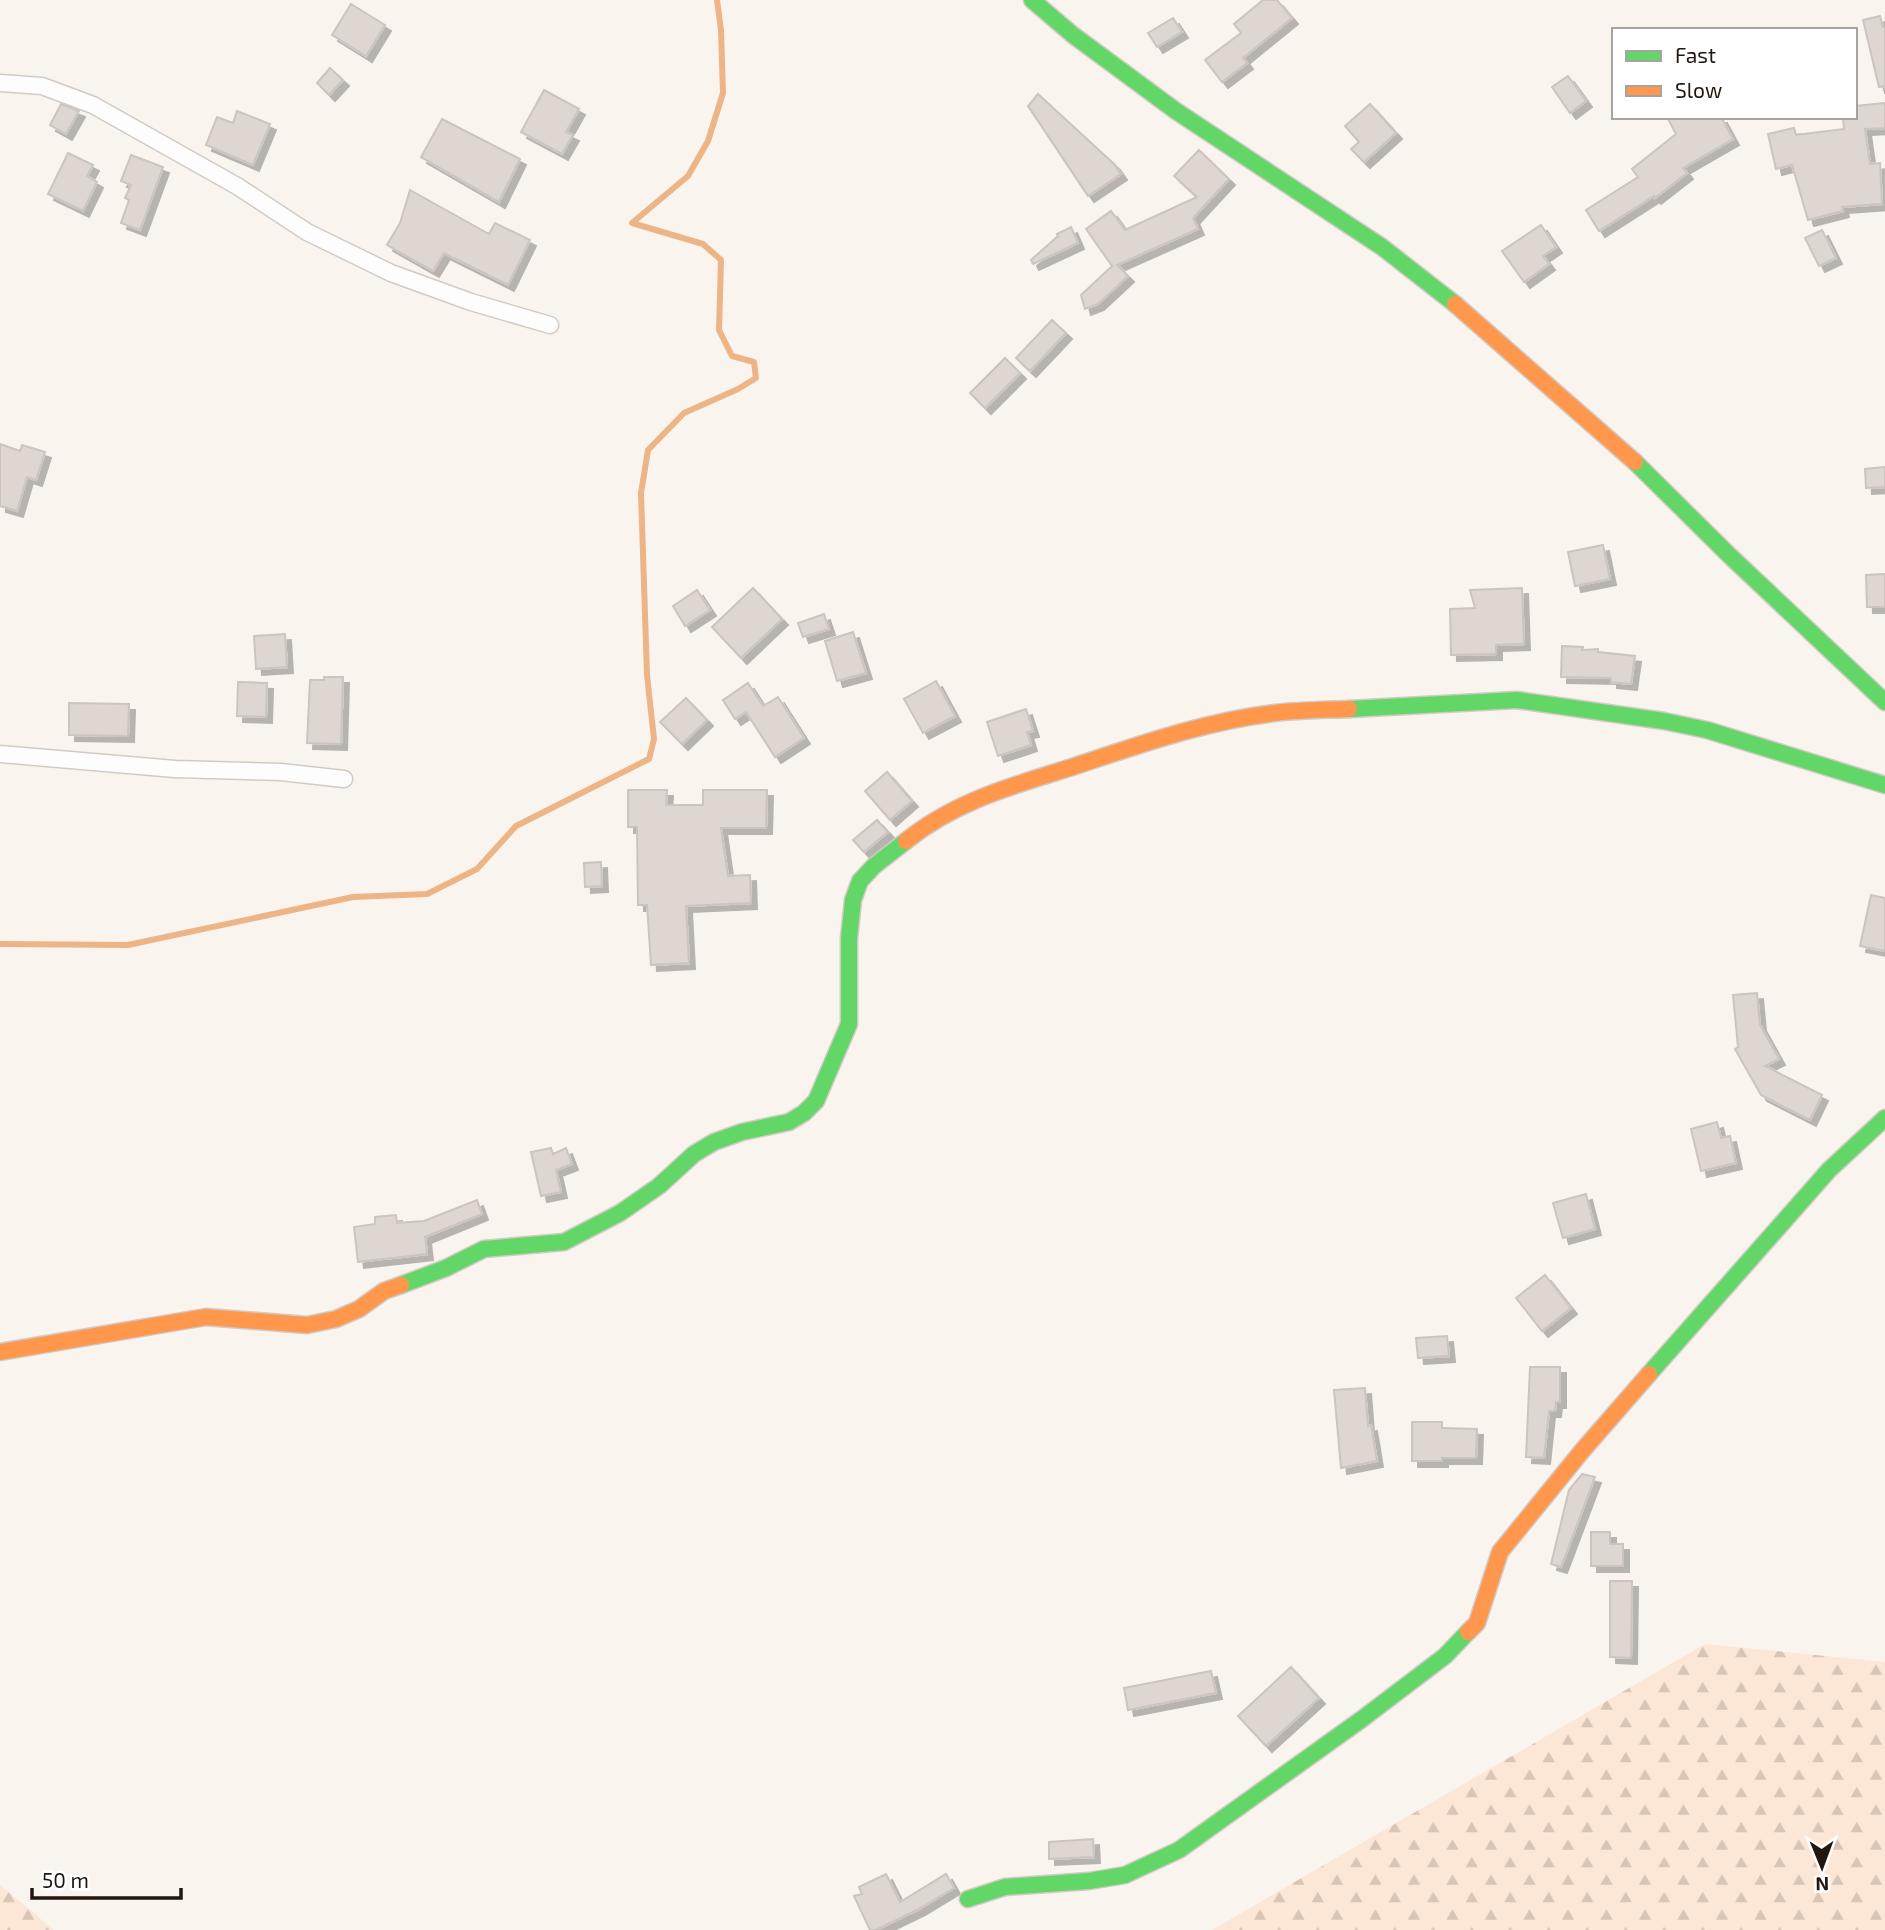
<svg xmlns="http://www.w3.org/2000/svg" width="1885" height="1930" font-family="'Exo 2',sans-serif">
<defs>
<pattern id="forest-firs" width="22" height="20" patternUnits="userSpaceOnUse" patternTransform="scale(1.75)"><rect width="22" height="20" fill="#fce6d5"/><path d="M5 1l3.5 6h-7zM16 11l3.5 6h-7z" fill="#d8c5b6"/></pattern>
<filter id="shadow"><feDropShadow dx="6" dy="6" stdDeviation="0" flood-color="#0004"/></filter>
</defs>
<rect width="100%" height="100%" fill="#faf4ef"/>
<!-- forest -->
<path fill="url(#forest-firs)" d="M1705,1644L1885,1662V1930H1212Z
M0,1885L54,1930H0Z"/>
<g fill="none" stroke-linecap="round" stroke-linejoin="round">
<!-- stream -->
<path stroke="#edb486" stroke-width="6" d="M0,944L128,945L353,897L427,894L477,869L516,826L649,759L654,739L647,675L641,493L648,450L684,413L738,389L756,378L754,362L732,356L719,330L721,260L703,244L632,223L688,176L708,141L723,93L721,30L717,0"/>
</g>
<!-- building -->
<path fill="#ded6d0" stroke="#ccc4be" stroke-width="2" filter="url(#shadow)" d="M1263,0H1277L1292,18L1243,58L1247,63L1222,82L1205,60L1241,33L1234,24Z
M351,4L385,25L366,56L332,35Z
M1880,16L1883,27H1885V86L1879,87L1863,20Z
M1173,18L1182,32L1157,47L1148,33Z
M330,68L343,80L329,95L317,83Z
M1568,76L1586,101L1570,113L1552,87Z
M544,90L579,109L566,132L573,135L562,154L521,132Z
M1038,94L1114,164L1121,174L1088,196L1028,106Z
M1885,103V128L1865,129L1870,164L1880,163L1882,204L1842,207L1843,211L1808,220L1792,165L1776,169L1768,134L1794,128L1796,135L1844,129L1843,117H1855V106Z
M61,104L79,111L66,134L50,125Z
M1370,104L1396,133L1364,162L1351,149L1359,142L1345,126Z
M237,111L270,124L253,165L206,145L217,117L233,123Z
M1667,117H1721L1733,139L1683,168L1687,173L1655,198L1654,196L1599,231L1586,210L1638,177L1632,169L1676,134Z
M442,119L520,159L499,202L421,157Z
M1199,150L1229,179L1193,218L1198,229L1117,265L1128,276L1098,304L1085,309L1081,295L1112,266L1086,229L1111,211L1125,230L1197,197L1174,176Z
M68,153L93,165L87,176L97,182L83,211L48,194Z
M131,155L163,167L140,230L121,223L129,200L125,198L131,185L121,181Z
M410,190L489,234L495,223L530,240L508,285L444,253L433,271L387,245L400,223Z
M1541,225L1556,247L1543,256L1549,264L1524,282L1502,251Z
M1071,227L1078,243L1033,264L1031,260L1058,236L1057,234Z
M1822,230L1836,258L1819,266L1805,238Z
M1052,320L1066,333L1030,371L1016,358Z
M1005,358L1020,373L985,408L970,393Z
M0,444L20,451L22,445L45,452L36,480L27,477L17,511L0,506Z
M1885,467V487L1866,488L1865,469Z
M1603,545L1610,579L1575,586L1568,552Z
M1885,574V607H1867L1866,575Z
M753,588L782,619L741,658L712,627Z
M1522,588L1524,644L1496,645V654L1451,655L1450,609L1475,608L1470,590Z
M697,590L710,610L685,626L673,606Z
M824,614L829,629L803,637L798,623Z
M853,632L866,673L837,681L825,641Z
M285,634L287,667L256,669L254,636Z
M1562,646L1583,647L1582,650L1598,649V652L1635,656L1631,684L1611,682V678L1561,677Z
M324,677H343L341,744L307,743L310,680H324Z
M936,681L955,716L923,733L904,699Z
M238,682L267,683L266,717L237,716Z
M748,683L763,706L778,697L804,738L775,757L746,712L735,719L723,700Z
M686,698L707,720L682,744L660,722Z
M69,703L129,704L128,736L69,735Z
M1026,709L1033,731L1027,732L1031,745L998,756L987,722Z
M887,772L912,801L890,820L865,791Z
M628,790H667L666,805H703V790H767L766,828H721L728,876L750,875L751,903L686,906L689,963L651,965L647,905H638L637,827H628Z
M877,820L888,832L864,852L853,840Z
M601,862L602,886L585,887L584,863Z
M1871,895L1885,898V951L1860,946Z
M1757,993L1760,1025L1779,1059L1765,1066L1822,1095L1810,1120L1761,1095L1735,1049L1738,1047L1733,995Z
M1717,1122L1721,1138L1730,1136L1736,1163L1701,1171L1691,1129Z
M551,1148L553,1154L566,1148L572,1164L556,1170L561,1192L541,1196L531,1152Z
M1586,1194L1595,1229L1563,1238L1553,1203Z
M477,1200L482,1214L425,1237L427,1254L358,1262L354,1227L375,1224V1217L396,1215L397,1223L424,1221Z
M1545,1275L1571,1308L1542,1331L1516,1298Z
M1447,1336L1449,1356L1418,1358L1416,1338Z
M1530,1367H1560V1402H1556L1555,1411H1549L1544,1458L1526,1457Z
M1365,1388L1368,1426L1371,1425L1377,1461L1341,1468L1334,1390Z
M1412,1422H1442V1428L1477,1429L1476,1458H1442V1461H1412Z
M1582,1474L1595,1477L1561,1567L1551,1564L1569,1490Z
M1591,1532H1610V1544H1623V1566H1591Z
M1610,1581H1632L1631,1658L1610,1657Z
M1291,1667L1319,1698L1266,1746L1238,1716Z
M1211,1671L1216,1693L1128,1710L1124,1688Z
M1093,1839L1094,1857L1049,1859V1842Z
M886,1874L900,1902L946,1874L954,1888L919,1909L876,1930H870L854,1896L862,1894L859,1887Z"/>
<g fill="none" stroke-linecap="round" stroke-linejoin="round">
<!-- street casing -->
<g stroke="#d2cbc5" stroke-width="19">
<path id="street" d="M0,83L42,86L93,105L237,186L307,232L391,273L471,302L550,325
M0,754L175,769L281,772L344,779"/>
</g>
<!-- fast casing -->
<g stroke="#d2cbc5" stroke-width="19">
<path id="fast" d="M1032,0L1073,35L1176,111L1382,247L1455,304
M1635,462L1730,556L1885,702
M1349,709L1517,700L1664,721L1707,730L1885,785
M401,1285L446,1268L484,1249L564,1242L620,1213L659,1186L694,1154L714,1142L742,1132L789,1122L804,1113L816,1101L849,1024V938L853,900L860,881L874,866L906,841
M1649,1374L1829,1170L1885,1118
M968,1899L1005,1887L1089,1881L1125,1875L1179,1850L1362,1719L1445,1656L1468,1632"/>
</g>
<!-- slow casing -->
<g stroke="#d2cbc5" stroke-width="19">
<path id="slow" d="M1455,304L1635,462
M906,841C954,802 1011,786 1069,768C1136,746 1205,721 1275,713C1299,710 1324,710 1349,709
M0,1352L206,1317L307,1325L336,1319L359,1309L384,1291L401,1285
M1468,1632L1477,1623L1500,1552L1582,1451L1649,1374"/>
</g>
<!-- street -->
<use href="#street" stroke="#fefdfd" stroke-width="16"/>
<!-- fast -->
<use href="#fast" stroke="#63d668" stroke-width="16"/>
<!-- slow -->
<use href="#slow" stroke="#ff974d" stroke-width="16"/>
</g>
<!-- legend -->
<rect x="1612" y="28" width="245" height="91" fill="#ffffff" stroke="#a6a29f" stroke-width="2"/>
<rect x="1626" y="51" width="35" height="10" fill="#63d668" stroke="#a6a29f" stroke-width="2"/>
<text x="1675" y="63" font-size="21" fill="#21170f">Fast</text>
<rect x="1626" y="86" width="35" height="10" fill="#ff974d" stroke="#a6a29f" stroke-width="2"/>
<text x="1675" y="98" font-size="21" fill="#21170f">Slow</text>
<!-- north arrow -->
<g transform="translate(1822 1867) rotate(179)" stroke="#ffffff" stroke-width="5" paint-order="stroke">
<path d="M0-5L12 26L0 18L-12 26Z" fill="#21170f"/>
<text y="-10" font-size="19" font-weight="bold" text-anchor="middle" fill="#21170f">N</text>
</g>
<!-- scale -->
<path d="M32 1888v10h149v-10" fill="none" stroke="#21170f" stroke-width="3.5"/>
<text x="42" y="1888" font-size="21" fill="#21170f" stroke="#ffffff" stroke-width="5" paint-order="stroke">50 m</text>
</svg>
